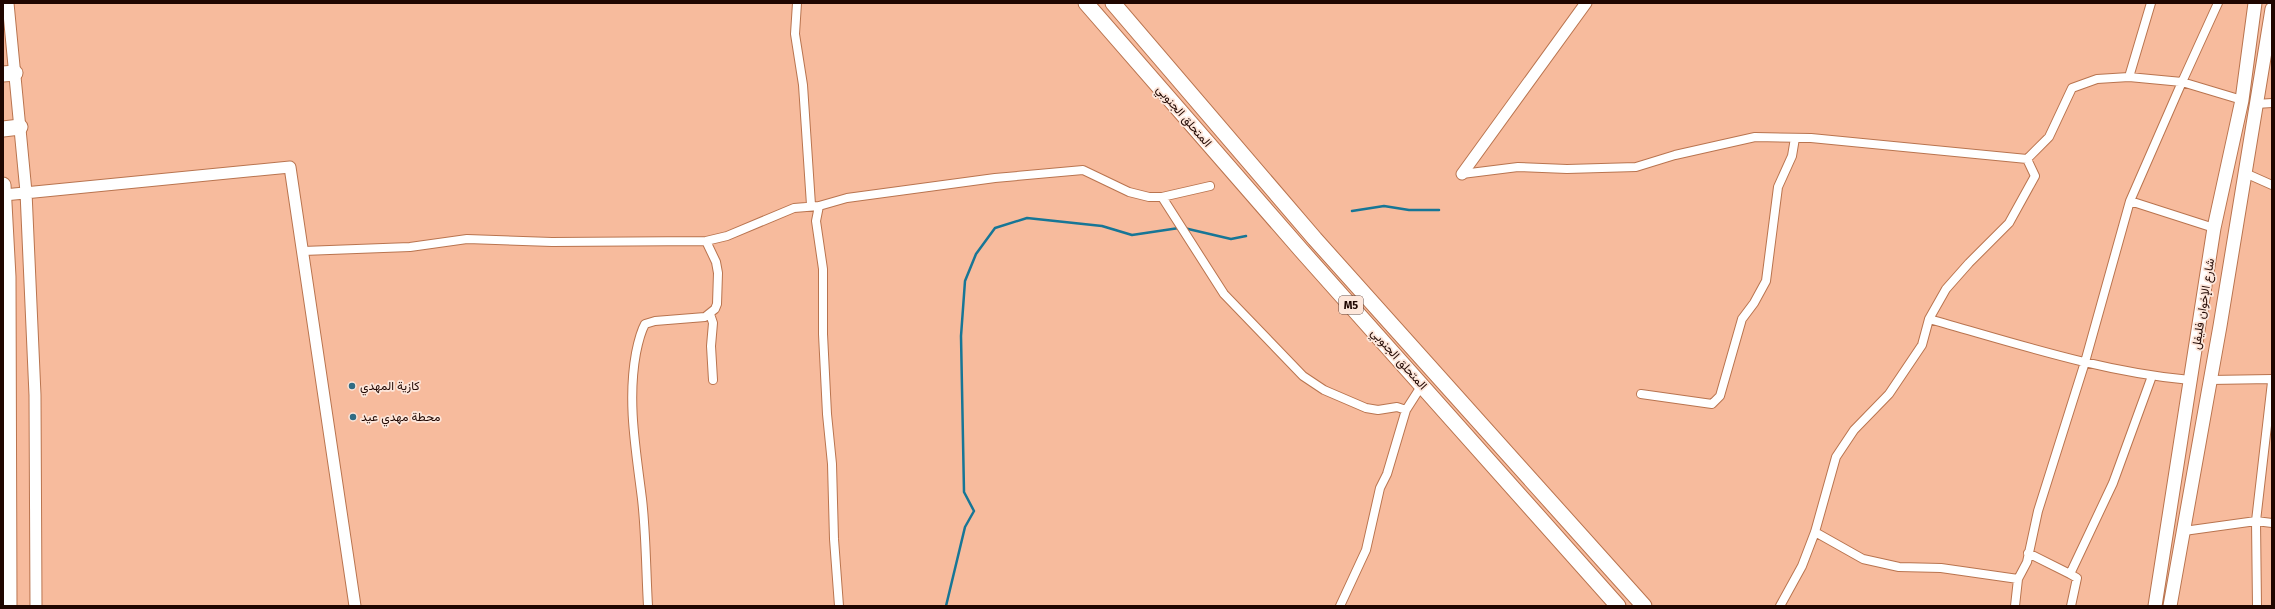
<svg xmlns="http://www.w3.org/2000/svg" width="2275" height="609" font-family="'Fira Sans',Vazirmatn,sans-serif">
<rect width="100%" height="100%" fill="#f7bb9d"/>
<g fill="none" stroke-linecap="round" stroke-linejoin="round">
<!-- stream -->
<path stroke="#177696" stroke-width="2.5" d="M1352,211L1384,206L1409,210H1439
M1184,228L1231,239L1246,236
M946,606L965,527L974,511L964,492L961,336L965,281L976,254L995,228L1027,218L1102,226L1132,235L1179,228"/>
<!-- street casing -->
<g stroke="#b9744f" stroke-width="10">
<path id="street" d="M797,3L795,34L803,85L811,205
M2218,3L2182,82L2242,100
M2129,77L2151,3
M2256,104L2272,103
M2245,173L2272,185
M1462,174L1518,167L1567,169L1636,167L1675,155L1755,137L1811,138L2027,159L2049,137L2072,88L2097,79L2129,77L2182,82L2130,201L2085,362L2038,511L2027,562L2018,579L2015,606
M1162,197L1224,294L1303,376L1324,390L1366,408L1378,410L1397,407L1406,410
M2130,201L2214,228
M819,206L816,221L823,269V334L827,414L832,464L834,539L839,606
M303,251L410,247L467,239L552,242L706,241L727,236L794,208L819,206L847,198L995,178L1083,170L1129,192L1149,197H1162L1210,186
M710,314L713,323L711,346L713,380
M1929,319C2015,343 2101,372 2190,380
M2210,380L2272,379
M1641,394L1712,404L1720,396L1742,319L1754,303L1766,281L1778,187L1792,156L1795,138
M2184,531L2256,521L2272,523
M1815,532L1863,559L1899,567L1941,568L2018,579
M2028,553L2070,574L2113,483L2152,376
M2070,574L2077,578L2071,606
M648,606C646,571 646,534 642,499C636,450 627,402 636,353C638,343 640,333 645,324L655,321L705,317L715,309L717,304L718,273L716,262L706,241
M1340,606L1366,550L1380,488L1387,474L1406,410L1422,385
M1780,606L1802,566L1815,532L1836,457L1854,430L1889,394L1922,345L1929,319L1946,289L1969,263L2009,223L2035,176L2027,159
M2257,606L2256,521L2272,382"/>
</g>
<!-- secondary casing -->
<g stroke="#b9744f" stroke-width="13">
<path id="secondary" d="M8,3L26,192L35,395L36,606
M1462,174L1586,3
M4,195L290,167L355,606"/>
</g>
<!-- primary casing -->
<g stroke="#b9744f" stroke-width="15">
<path id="primary" d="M2155,606L2214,228L2242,100L2255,3
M2170,606L2220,326L2272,9"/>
</g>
<!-- highway casing -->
<g stroke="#b9744f" stroke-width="17">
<path id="highway" d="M1086,3L1301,250L1618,606
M1113,3L1315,239L1644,606
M3,74L15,73
M3,129L20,127
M3,185L8,277L9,606"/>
</g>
<!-- street -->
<use href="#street" stroke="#fff" stroke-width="8"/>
<!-- secondary -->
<use href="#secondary" stroke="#fff" stroke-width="11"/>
<!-- primary -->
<use href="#primary" stroke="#fff" stroke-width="13"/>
<!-- highway -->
<use href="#highway" stroke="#fff" stroke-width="15"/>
</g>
<!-- markers -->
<g fill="#316c84" stroke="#fde6da" stroke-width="1.5">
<circle cx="352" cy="386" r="4"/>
<circle cx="353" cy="417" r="4"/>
</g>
<g text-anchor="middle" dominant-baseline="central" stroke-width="3.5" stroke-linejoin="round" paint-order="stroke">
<!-- shield labels -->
<rect fill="#fde6da" stroke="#624941" stroke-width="1" x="1339" y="296" width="24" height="18" rx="3"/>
<g font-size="11" font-weight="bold" fill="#1f0600">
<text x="1351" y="305">M5</text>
</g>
<!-- street labels -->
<g font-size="12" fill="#1f0600" stroke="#fde6da">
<text transform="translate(1184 116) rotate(49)">المتحلق الجنوبي</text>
<text transform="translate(2203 304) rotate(-81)">شارع الإخوان فليفل</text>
<text transform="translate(1399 359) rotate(48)">المتحلق الجنوبي</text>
</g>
<!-- poi labels -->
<g font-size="12" fill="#1f0600" stroke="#fde6da" text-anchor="start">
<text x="360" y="386">كازية المهدي</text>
<text x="361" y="417">محطة مهدي عيد</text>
</g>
</g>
<!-- border -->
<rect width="2275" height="609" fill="none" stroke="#1f0600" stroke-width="8"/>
</svg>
